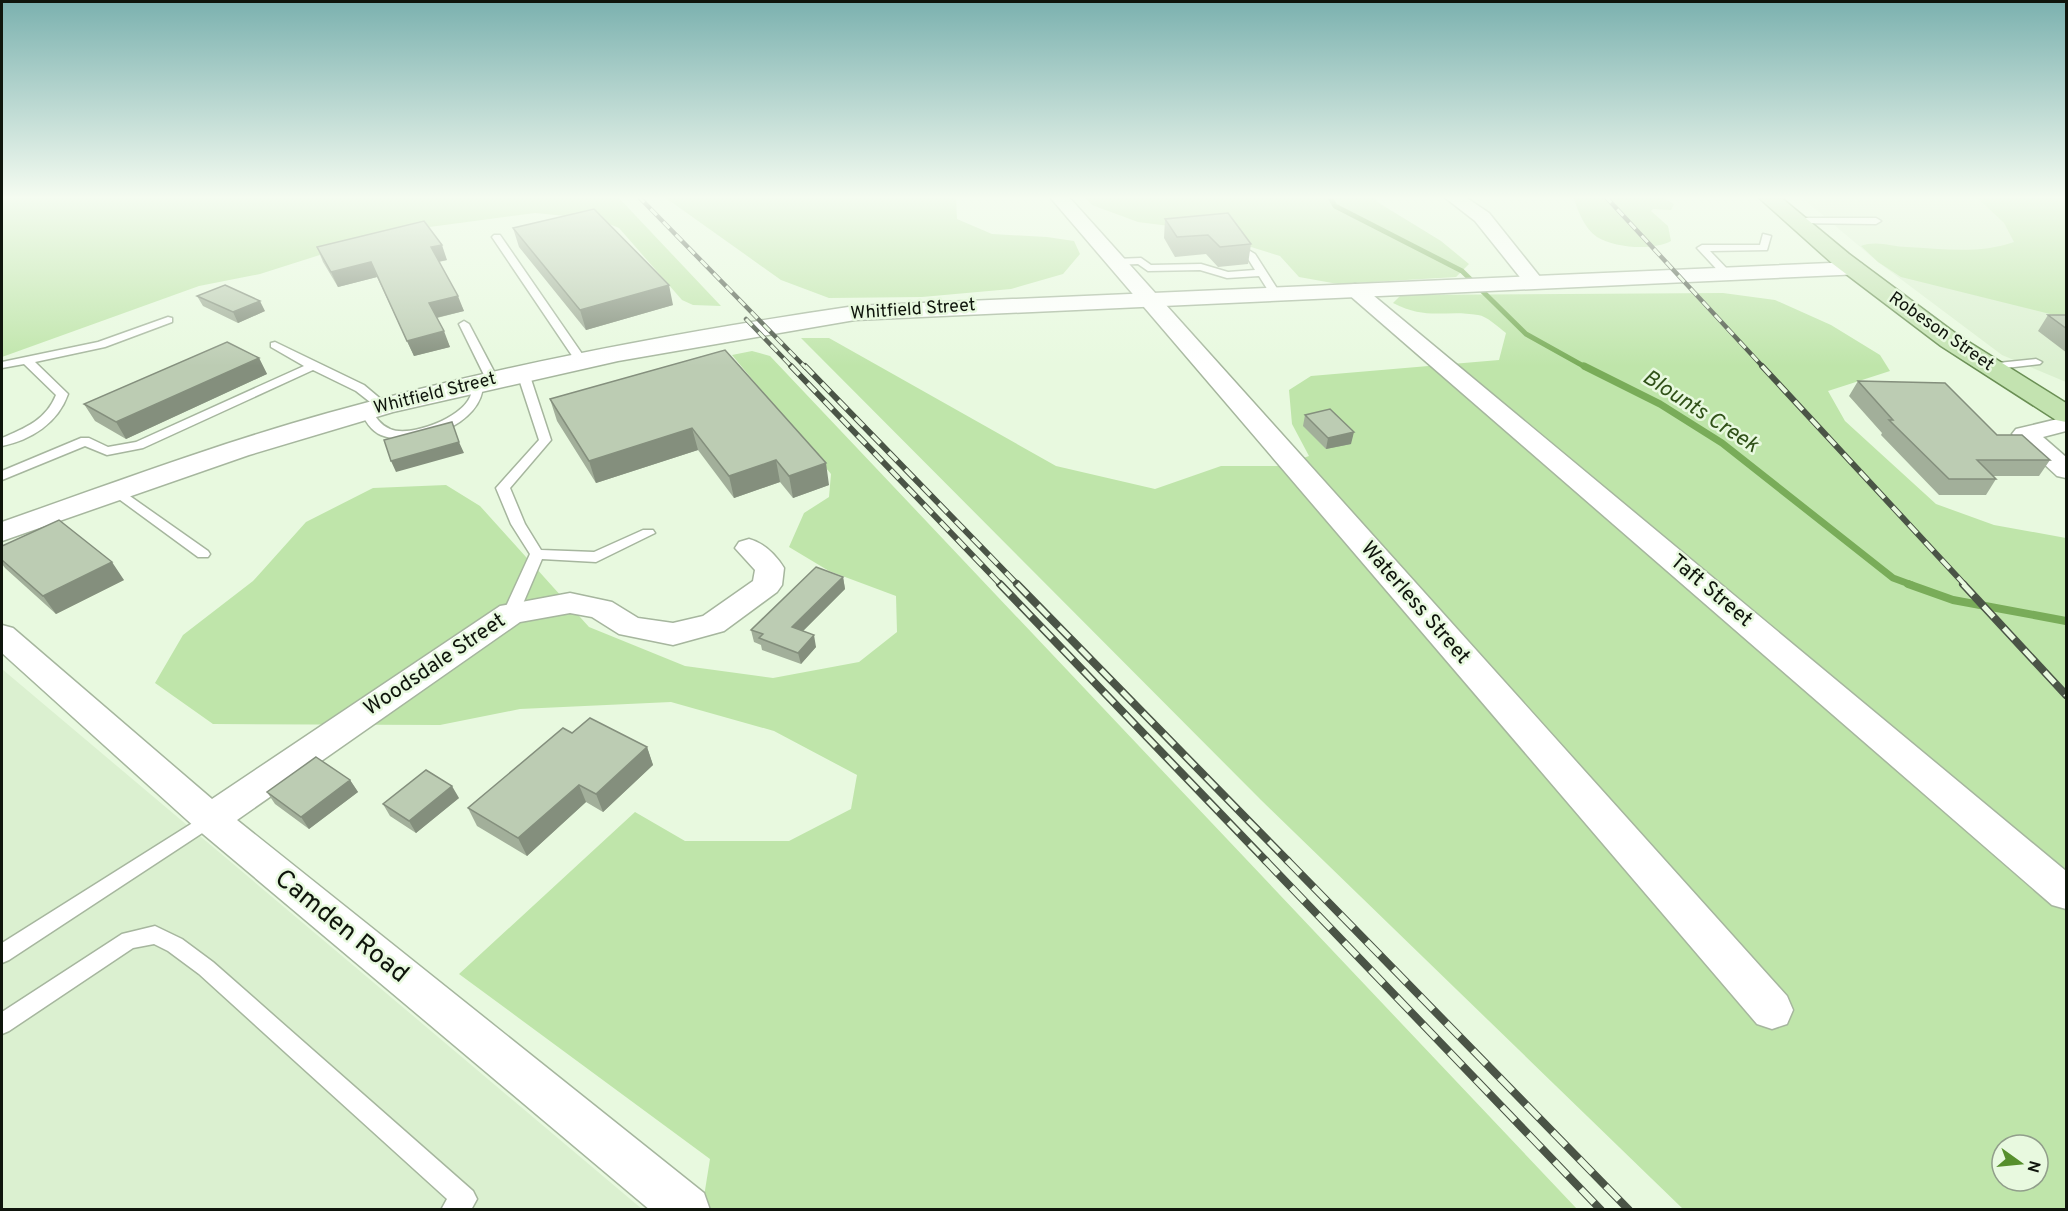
<svg xmlns="http://www.w3.org/2000/svg" width="2068" height="1211" font-family="Overpass,sans-serif">
<rect width="100%" height="100%" fill="#e8f9df"/>
<!-- built -->
<path fill="#dbf0d0" d="M1800,196H1975L2004,223L2015,242L2066,279V382L2002,355L1878,262Z
M2,669L642,1209H2Z"/>
<!-- green -->
<path fill="#bfe5aa" fill-rule="evenodd" d="M2,196H617L721,306L693,305L682,300L619,228L597,219L535,213L392,232L260,274L199,286L2,357Z
M663,196H956L957,219L992,234L1047,237L1074,241L1080,254L1063,274L1011,289L922,297L829,298L781,280Z
M1084,196H1373L1379,203L1441,241L1469,264L1456,277L1338,284L1299,277L1280,256L1193,229L1138,222L1092,205Z
M1573,196H1660L1674,204L1671,210L1653,209L1651,211L1668,226L1671,241C1653,251 1615,248 1597,237C1584,228 1578,211 1573,196Z
M1975,196H2066V318L1901,277L1878,262L1861,246C1877,240 1891,247 1907,247C1942,249 1981,254 2014,242L2004,223Z
M1723,293L1775,300L1831,325L1880,355L1890,371L1828,391L1845,421L1936,504L1994,525L2066,538V1209H1683L1261,800L801,338H829L1056,466L1155,489L1221,466H1281L1309,456L1292,424L1289,390L1311,376L1499,360L1506,333C1498,327 1487,316 1478,315C1446,309 1428,321 1393,303L1401,295ZM2002,1145H2038V1181H2002Z
M752,351L770,356L1577,1209H702L710,1159L459,974L635,812L685,841H789L851,809L857,775L774,731L671,702L520,709L440,725L213,724L155,683L183,635L253,581L306,522L373,488L446,485L480,506L589,627L685,666L773,678L859,662L897,632L896,596L829,571L789,547L804,513L829,497L831,474L732,355Z"/>
<g fill="none" stroke-linecap="round" stroke-linejoin="round">
<!-- stream-far2 -->
<path stroke="#79ac59" stroke-width="5" d="M1329,196L1335,206L1462,271L1526,334L1587,368"/>
<!-- stream-far1 -->
<path stroke="#79ac59" stroke-width="7" d="M1584,366L1660,404L1722,443L1893,578L1912,585"/>
<!-- stream -->
<path stroke="#79ac59" stroke-width="8" d="M1908,584L1953,600L2066,621"/>
<!-- service casing -->
<g stroke="#a6b69e" stroke-width="3">
<path id="service" d="M1796,218H1876L1881,221L1876,224L1793,223V219Z
M1763,234L1771,236L1767,250L1710,251L1733,275L1728,278L1724,277L1697,248L1702,245H1760Z
M494,235H500L587,361L585,363H577L492,237Z
M1250,251L1255,254L1280,293L1279,295H1271L1259,276L1227,278L1200,270L1148,271L1138,264L1115,265L1110,262L1115,259L1141,258L1151,265L1201,264L1228,272L1255,270L1245,254Z
M168,317L172,318V322L105,347L35,362L68,394C58,423 31,440 2,446V438C25,428 46,420 56,395L24,364L2,368V362L98,342Z
M464,321L469,324L498,379L496,381L492,383L486,379L459,324Z
M275,342L364,385L389,406L387,409H379L356,391L313,370L143,448L107,455L85,446L2,480V471L81,438H89L108,447L136,442L304,366L271,347V343Z
M2036,359L2042,362L2040,364L1988,370L1982,367L1988,364Z
M523,370L529,373L551,440L510,488L525,524L541,550L594,552L643,530H653L655,533L596,562L542,559L519,613L511,618L503,613L530,554L511,524L496,488L539,440L517,373Z
M477,379L483,383C484,425 415,449 381,435C371,431 365,420 360,411L362,408H370C375,416 380,425 390,429C410,438 461,418 470,397C472,393 471,388 471,383Z
M117,487L208,551L210,554L208,557H198L112,494L110,491L112,488Z
M210,812L216,814L219,819L216,824L9,960L2,963V943Z
M155,926L182,939L213,962L473,1191L477,1199L471,1210H441L447,1199L199,974L168,951L154,944L133,948L9,1031L2,1034V1012L122,934Z"/>
</g>
<!-- minor casing -->
<g stroke="#a6b69e" stroke-width="3">
<path id="minor" d="M1049,196H1068L1787,996L1793,1010L1787,1024L1772,1029L1757,1024Z
M1443,196H1464L1489,213L1541,278L1544,282L1541,286H1527L1475,221Z
M1355,284L1362,286L2066,871V909L2052,905L1348,294L1345,290L1348,286Z
M2066,417V431L2043,437L2066,457V478L2057,476L2012,434L2016,429Z
M749,539C764,543 776,555 784,568L782,585L777,592L724,631L673,645L619,634L592,617L570,613L520,622L237,820L704,1193L710,1210H650L197,829L2,653V625L13,628L212,799L500,606L570,593L612,602L638,618L673,623L703,616L753,581L755,570L735,548L739,542Z"/>
</g>
<!-- secondary casing -->
<g stroke="#a6b69e" stroke-width="3">
<path id="secondary" d="M1854,262L1862,264L1865,269L1862,274L855,320L618,361L393,412L249,455L2,541V522C110,484 217,444 328,413C501,365 678,332 855,306Z"/>
</g>
<!-- primary casing -->
<g stroke="#6a8f54" stroke-width="3">
<path id="primary" d="M1757,196H1779L1849,254L1959,336L2066,403V422L2056,420L1941,346L1833,264Z"/>
</g>
<!-- service -->
<use href="#service" fill="#fff" fill-rule="evenodd"/>
<!-- minor -->
<use href="#minor" fill="#fff" fill-rule="evenodd"/>
<!-- secondary -->
<use href="#secondary" fill="#fff" fill-rule="evenodd"/>
<!-- primary -->
<use href="#primary" fill="#c3e3b0" fill-rule="evenodd"/>
<!-- rail-far3 casing -->
<g stroke="#4a5446" stroke-width="4.5">
<path id="rail-far3" d="M638,196L806,368
M1605,196L1764,368
M746,319L793,368"/>
</g>
<!-- rail-far2 casing -->
<g stroke="#4a5446" stroke-width="6">
<path id="rail-far2" d="M791,366L1001,585
M805,366L1018,585
M1762,366L1965,585"/>
</g>
<!-- rail-far1 casing -->
<g stroke="#4a5446" stroke-width="8">
<path id="rail-far1" d="M1000,584L1266,861
M1017,584L1288,861
M1963,584L2066,695"/>
</g>
<!-- rail casing -->
<g stroke="#4a5446" stroke-width="8">
<path id="rail" d="M1265,860L1601,1210
M1287,860L1629,1210"/>
</g>
<!-- rail-far3 -->
<use href="#rail-far3" stroke="#e8f9df" stroke-width="3" stroke-dasharray="9" stroke-linecap="butt"/>
<!-- rail-far2 -->
<use href="#rail-far2" stroke="#e8f9df" stroke-width="4" stroke-dasharray="12" stroke-linecap="butt"/>
<!-- rail-far1 -->
<use href="#rail-far1" stroke="#e8f9df" stroke-width="5" stroke-dasharray="15" stroke-linecap="butt"/>
<!-- rail -->
<use href="#rail" stroke="#e8f9df" stroke-width="6" stroke-dasharray="19" stroke-linecap="butt"/>
</g>
<!-- wall -->
<path fill="#a2af9a" d="M1165,219L1251,244L1248,264L1218,267L1206,254L1175,257L1164,238Z
M513,228L673,305L586,330L519,247Z
M317,247L447,260L439,262L464,311L437,318L450,347L414,356L377,277L338,287L323,262Z
M197,296L265,311L238,323L203,306Z
M2048,315H2067V353L2038,331Z
M725,350L829,485L793,498L780,482L734,498L698,450L596,483L557,421L550,399Z
M259,358L267,374L126,439L95,421L84,404Z
M1858,381L1997,435L2050,460L2039,476H1993L1996,479L1986,495H1939L1881,435L1882,433L1849,396Z
M1305,415L1351,444L1326,449L1303,426Z
M2,546L124,580L56,614L5,568L2,564Z
M843,577L845,589L803,631L816,647L801,664L762,650L761,645L754,642L751,630Z
M572,733L647,747L653,765L603,812L586,802L527,856L477,826L468,808Z
M350,780L358,792L309,829L275,804L267,792Z
M459,798L416,833L390,816L383,804Z"/>
<!-- shaded-wall -->
<path fill="#848f7d" d="M442,245L447,260L436,262L431,247Z
M371,262L377,277L338,287L331,272Z
M669,285L673,305L586,330L580,310Z
M458,296L464,311L435,318L429,303Z
M260,301L265,311L238,323L233,312Z
M444,331L450,347L414,356L407,341Z
M259,358L267,374L126,439L116,422Z
M692,428L698,450L596,483L589,461Z
M1354,432L1351,444L1326,449L1328,438Z
M459,442L464,453L396,472L391,461Z
M776,460L780,482L734,498L729,476Z
M826,463L829,485L793,498L789,476Z
M112,562L124,580L56,614L43,596Z
M843,577L845,589L795,639L792,627Z
M814,635L816,647L801,664L798,653Z
M647,747L653,765L603,812L596,794Z
M350,780L358,792L309,829L301,817Z
M579,785L586,802L527,856L518,838Z
M452,786L459,798L416,833L409,821Z"/>
<!-- building -->
<path fill="#bcccb3" stroke="#848f7d" stroke-width="1.5" d="M594,209L669,285L580,310L513,228Z
M1228,213L1251,244L1220,247L1208,235L1177,237L1165,219Z
M424,221L442,245L431,247L458,296L429,303L444,331L407,341L371,262L331,272L317,247Z
M225,285L260,301L233,312L197,296Z
M2048,315H2067V329Z
M227,342L259,358L116,422L84,404Z
M725,350L826,463L789,476L776,460L729,476L692,428L589,461L550,399Z
M1858,381L1945,383L1997,435H2022L2050,460H1977L1996,479H1949L1889,420H1893Z
M1330,409L1354,432L1328,438L1305,415Z
M452,422L459,442L391,461L384,440Z
M59,520L112,562L43,596L2,560V546Z
M816,567L843,577L792,627L814,635L798,653L759,638L763,634L751,630Z
M590,718L647,747L596,794L579,785L518,838L468,808L563,728L572,733Z
M316,757L350,780L301,817L267,792Z
M426,770L452,786L409,821L383,804Z"/>
<!-- sky -->
<linearGradient id="sky" x2="0" y2="1"><stop stop-color="#7bb1af"/><stop offset="0.54" stop-color="#f5fcf1"/><stop offset="1" stop-color="#f5fcf1" stop-opacity="0"/></linearGradient>
<rect width="2068" height="366" fill="url(#sky)"/>
<g text-anchor="middle" dominant-baseline="central" stroke-width="5" stroke-linejoin="round" paint-order="stroke">
<!-- far-street labels -->
<g font-size="18" fill="#0f150c" stroke="#e8f9df">
<text transform="translate(913 310) rotate(-4)">Whitfield Street</text>
<text transform="translate(1941 332) rotate(35)">Robeson Street</text>
<text transform="translate(435 394) rotate(-14)">Whitfield Street</text>
</g>
<!-- street labels -->
<g font-size="21" fill="#0f150c" stroke="#e8f9df">
<text transform="translate(1711 591) rotate(40)">Taft Street</text>
<text transform="translate(1415 603) rotate(49)">Waterless Street</text>
<text transform="translate(435 665) rotate(-34)">Woodsdale Street</text>
</g>
<!-- water labels -->
<g font-size="22" font-style="italic" fill="#305118" stroke="#e8f9df">
<text transform="translate(1700 412) rotate(33)">Blounts Creek</text>
</g>
<!-- near-street labels -->
<g font-size="26" fill="#0f150c" stroke="#e8f9df">
<text transform="translate(341 927) rotate(39)">Camden Road</text>
</g>
</g>
<!-- border -->
<rect width="2068" height="1211" fill="none" stroke="#0f150c" stroke-width="6"/>
<!-- north arrow -->
<g transform="translate(2020 1163) rotate(105)"><circle r="28" fill="#e8f9df" stroke="#919e8b" stroke-width="1.5"/>
<path d="M0-4.5L10 22L0 15L-10 22Z" fill="#568f2c"/>
<text y="-9" font-size="16" font-weight="bold" text-anchor="middle" fill="#0f150c">N</text>
</g>
</svg>
